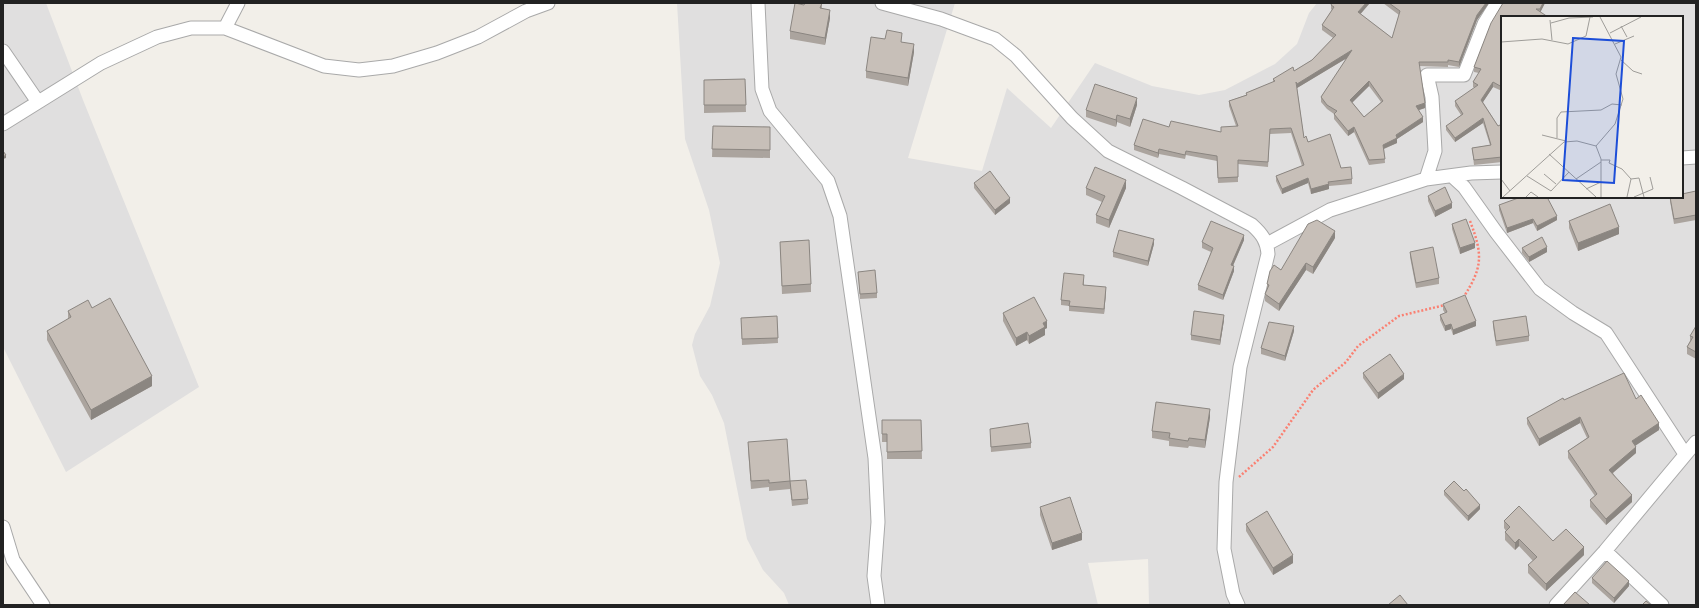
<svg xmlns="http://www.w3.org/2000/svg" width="1699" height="608" font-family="'Varela Round',sans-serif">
<rect width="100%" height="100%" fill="#f2efe9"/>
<!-- residential -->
<path fill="#e0dfdf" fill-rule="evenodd" d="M3,3H46L83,100L199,387L66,472L3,347Z
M677,3H955L908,158L982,171L1007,88L1051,128L1095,63L1152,86L1199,95L1225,90L1275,64L1297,44L1309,13L1317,3H1696V605H1149L1148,559L1088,563L1098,605H789L784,593L763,570L747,539L724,423L712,395L700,376L692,345L695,334L710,306L720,263L709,210L685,139ZM1502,17H1682V197H1502Z"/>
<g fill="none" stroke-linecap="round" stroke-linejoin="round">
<!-- minor casing -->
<g stroke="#a9a9a9" stroke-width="15">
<path id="minor" d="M758,3L762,89L770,111L828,181L840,216L875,458L878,522L874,576L878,605
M882,3L941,19L995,39L1016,56L1072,118L1108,151L1182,188L1252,225C1262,234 1267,241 1268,254L1240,367L1226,482L1224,549L1233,594L1238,605
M225,28L238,3
M3,51L38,102
M3,124L101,63L157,37L191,28H225L324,66L359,70L393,66L437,53L478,37L526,11L548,3
M1682,158L1696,157
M1452,176L1464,187L1496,232L1540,289L1573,313L1606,333L1685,454
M1426,179L1435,151L1432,97L1427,75H1464L1484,24L1497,3
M1267,244L1330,210L1426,179L1471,173L1502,172
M3,527L13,560L43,605
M1605,551L1662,605
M1556,605L1605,551L1696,442"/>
</g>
<!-- path -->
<path stroke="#fa8072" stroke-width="2.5" stroke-dasharray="2 2" stroke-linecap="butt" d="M1463,298C1483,267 1483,255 1470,221
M1239,477L1273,447L1313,390L1346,362L1358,346L1399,316L1445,305"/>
<!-- minor -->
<use href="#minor" stroke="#fff" stroke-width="13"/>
</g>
<!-- wall -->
<path fill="#aba49e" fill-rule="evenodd" d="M822,3V9L830,18L825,45L790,39V31L804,5Z
M1383,3H1489L1477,20L1459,67L1448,65V67L1419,66L1425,108L1419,110L1423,122L1397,139V143L1384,149L1385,163L1369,165L1354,132L1348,136L1334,119V114L1327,109L1321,102V97L1347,58L1297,88L1304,138L1341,168L1352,179V184L1329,186V189L1311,194L1308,183L1282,194L1276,181V176L1302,166L1291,133L1270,134L1268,167L1238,164V182L1218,183L1217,161L1186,155L1185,159L1159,154L1158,158L1134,150V145L1169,127L1221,132L1236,126L1229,106V101L1246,95V93L1273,82V79L1294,71L1312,60L1333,38L1322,30V25L1332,10L1331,9V5L1360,14L1392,38L1399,15ZM1369,86L1381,102L1364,117L1352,102Z
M1503,3H1545L1540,12L1502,17V91L1493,87L1483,102L1498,126L1502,124V162L1474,165L1472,148L1490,145L1483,123L1455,142L1446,130V126L1461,115L1455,106V101L1475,88L1473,87V82L1479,73L1474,72V67Z
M902,42L914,52L908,86L866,78V71Z
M745,79L746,112L704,113V80Z
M1137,105L1130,127L1117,122L1116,127L1086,117V110Z
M713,126L770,127V158L712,157Z
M974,183L1010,203L995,215L974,188Z
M1086,188H1126L1109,228L1096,223V215L1102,202L1086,195Z
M1696,191V220L1674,224L1670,201V197Z
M1428,196L1452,208L1435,217L1428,201Z
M1499,205L1557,220L1537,231L1533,223L1507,233L1499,210Z
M1569,221L1619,234L1578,251L1569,228Z
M1452,224L1475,248L1460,254L1452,229Z
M1335,238L1313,274L1306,270L1279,311L1265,301V294L1267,289V284L1281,270Z
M1244,240L1233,266L1234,271L1223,300L1198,290V285L1211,252L1202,248V242Z
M780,242L811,284V292L782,294Z
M1154,244L1148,266L1113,257V252Z
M1522,248L1547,252L1529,262L1522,253Z
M1410,252L1439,278V284L1416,288L1410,257Z
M858,272L877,293V298L860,299Z
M1084,280V285L1106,292L1104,314L1069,311V306L1061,305V300Z
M1443,304L1476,326L1453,335L1451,329L1445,331L1440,320V315L1445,313L1443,310Z
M92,308L152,386L91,420L47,340V331L68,319V311Z
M1003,313L1047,328L1045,329V335L1029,344L1027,340L1016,346L1003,321Z
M777,316L778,343L742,345L741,318Z
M1224,320L1220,345L1191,340V335Z
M1493,321L1529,336V341L1496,346L1493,326Z
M1696,326V359L1687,354V347L1690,341V336Z
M1294,331L1285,361L1261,354V348Z
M1363,373L1404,379L1378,399L1363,378Z
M1636,399L1659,430L1635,445L1636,453L1613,473L1632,502L1606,525L1590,507V500L1595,496L1568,458V451L1587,438L1580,423L1539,446L1527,424V418L1564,400Z
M1210,417L1205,448L1189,446L1188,448L1169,446V441L1152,438V431Z
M882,420H921L922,459H887V442H882Z
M990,435L1031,443V448L991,452Z
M748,442L790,481L808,499V504L792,506L790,487V489L769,491V487L751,489L748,449Z
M1444,491L1480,509L1468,521L1444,495Z
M1040,507L1082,540L1052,550L1040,515Z
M1504,521L1553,541L1584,555L1546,591L1528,573V565L1533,561L1519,546L1515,550L1505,540V532L1506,531L1504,528Z
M1246,524L1293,563L1273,575L1246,531Z
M1592,578L1629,586L1614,603L1592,583Z"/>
<!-- shaded-wall -->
<path fill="#8b8681" d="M1366,3H1370L1358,17V12Z
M1486,3H1489L1477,20L1459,67V62L1477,15Z
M1543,3H1545L1540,13V9Z
M830,10V18L825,45V38Z
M914,44V52L908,86V78Z
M1352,50V55L1297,88V84Z
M1369,81V86L1350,105V100Z
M1493,82V87L1481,105V100Z
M1137,98V105L1130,127V119Z
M1425,103V108L1416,111V106Z
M1117,115V122L1116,127V120Z
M1423,117V122L1397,139V143L1383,149V145L1396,135Z
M1483,118V123L1455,142V138Z
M1354,127V132L1348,136V131Z
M1159,149V154L1158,158V153Z
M6,155V158L3,159V157Z
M1308,178V183L1282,194V189Z
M1126,180V188L1109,228V220Z
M1329,184V189L1311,194V189Z
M1010,198V203L995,215V210Z
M1452,203V208L1435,217V211Z
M1557,216V220L1537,231V226Z
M1533,219V223L1507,233V228Z
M1619,227V234L1578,251V243Z
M1335,231V238L1313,274V267Z
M1244,235V240L1231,270V265Z
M1154,239V244L1148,266V261Z
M1475,243V248L1460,254V248Z
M1547,247V252L1529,262V257Z
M1306,263V270L1279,311V304Z
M1234,266V271L1223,300V295Z
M1106,287V292L1104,314V309Z
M1224,315V320L1220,345V340Z
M1047,321V328L1045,329V335L1029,344V336L1043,323Z
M1476,321V326L1453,335V330Z
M1451,324V329L1445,331V326Z
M1294,326V331L1285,361V356Z
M1027,332V340L1016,346V338Z
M1404,374V379L1378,399V393Z
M152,376V386L91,420V410Z
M1210,409V417L1205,448V440Z
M1580,417V423L1539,446V439Z
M1659,423V430L1632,448V441Z
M1636,447V453L1609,476V470Z
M1632,495V502L1606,525V519Z
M1480,505V509L1468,521V516Z
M1082,533V540L1052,550V543Z
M1519,539V546L1515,550V543Z
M1584,547V555L1546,591V584Z
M1293,555V563L1273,575V568Z
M1629,581V586L1614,603V598Z"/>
<!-- building -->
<path fill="#c7bfb8" stroke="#8b8681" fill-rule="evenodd" d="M795,3L804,5L805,3H822L820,8L830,10L825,38L790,31Z
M1332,3H1366L1358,12L1392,38L1400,11L1389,3H1486L1477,15L1459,62L1448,60V62H1419L1425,103L1416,106L1423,117L1396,135L1397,138L1383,145L1385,159L1369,160L1354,127L1348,131L1334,114L1337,111L1327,105L1321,97L1352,50L1297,84L1296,82L1304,138L1306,136L1308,142L1330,134L1341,168L1351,167L1352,179L1328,182L1329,184L1311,189L1308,178L1282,189L1276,176L1304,165L1291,128L1270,129L1268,162L1238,160V177L1218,178L1217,156L1186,151L1185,155L1159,149L1158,153L1134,145L1143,119L1169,127L1171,121L1221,132V127L1238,126L1229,101L1247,95L1246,93L1275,81L1273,79L1293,67L1294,71L1312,60L1336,35L1322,25L1334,7L1331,5ZM1369,81L1383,101L1364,117L1350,100Z
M1503,3H1543L1540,9H1536L1548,17H1502V87L1493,82L1481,100L1498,126L1502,124V157L1474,160L1472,148L1491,145L1483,118L1455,138L1446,126L1463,114L1455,101L1478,85L1473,82L1481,69L1474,67L1491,23Z
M887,30L902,33L901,42L914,44L908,78L866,71L871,37L885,39Z
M745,79L746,105H704V80Z
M1095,84L1137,98L1130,119L1117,115L1116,120L1086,110Z
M713,126L770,127V150L712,149Z
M3,151L6,155L3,157Z
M1095,167L1126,180L1109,220L1096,215L1105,196L1086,188Z
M990,171L1010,198L995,210L974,183Z
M1445,187L1452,203L1435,211L1428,196Z
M1696,191V215L1674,219L1670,197H1682V194Z
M1521,197H1547L1557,216L1537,226L1533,219L1507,228L1499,205Z
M1610,204L1619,227L1578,243L1569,221Z
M1466,219L1475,243L1460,248L1452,224Z
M1317,220L1335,231L1313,267L1306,263L1279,304L1265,294L1269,285L1267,284L1270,271L1274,265L1281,270L1308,224Z
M1211,221L1244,235L1231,265L1234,266L1223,295L1198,285L1213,248L1202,242Z
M1119,230L1154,239L1148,261L1113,252Z
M1542,237L1547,247L1529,257L1522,248Z
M809,240L811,284L782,286L780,242Z
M1433,247L1439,278L1416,283L1410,252Z
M875,270L877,293L860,294L858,272Z
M1064,273L1084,275L1083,285L1106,287L1104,309L1069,306L1070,301L1061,300Z
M1465,295L1476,321L1453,330L1451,324L1445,326L1440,315L1447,312L1443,304Z
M1034,297L1047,321L1043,323L1045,327L1029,336L1027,332L1016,338L1003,313Z
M110,298L152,376L91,410L47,331L71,317L68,311L88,300L92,308Z
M1194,311L1224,315L1220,340L1191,335Z
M777,316L778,338L742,339L741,318Z
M1526,316L1529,336L1496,341L1493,321Z
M1269,322L1294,326L1285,356L1261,348Z
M1696,326V352L1687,347L1693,337L1690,336Z
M1390,354L1404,374L1378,393L1363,373Z
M1624,373L1636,399L1641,395L1659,423L1632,441L1636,447L1609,470L1632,495L1606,519L1590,500L1597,494L1568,451L1589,437L1580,417L1539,439L1527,418L1563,398L1564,400Z
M1156,402L1210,409L1205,440L1189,438L1188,441L1169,438L1170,433L1152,431Z
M882,420H921L922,451L887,452V434H882Z
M1028,423L1031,443L991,447L990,429Z
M787,439L790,481L769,483V480L751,481L748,442Z
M806,480L808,499L792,500L790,481Z
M1454,481L1464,491L1466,489L1480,505L1468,516L1444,491Z
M1070,497L1082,533L1052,543L1040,507Z
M1519,506L1553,541L1566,529L1584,547L1546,584L1528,565L1537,557L1519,539L1515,543L1505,532L1510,527L1504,521Z
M1267,511L1293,555L1273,568L1246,524Z
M1607,561L1629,581L1614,598L1592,578Z
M1575,592L1590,605H1563Z
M1400,595L1408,605H1388Z
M1646,601L1651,605H1642Z"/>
<!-- overview -->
<g transform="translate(1501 16)">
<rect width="182" height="182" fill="#f2efe9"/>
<path fill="none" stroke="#9f9d99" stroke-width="1" d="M49,4L51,24M50,7L68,2L92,1M120,10L126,21M109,17L140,1M0,26L41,23L67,28L85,20L89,1M114,28L133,20M120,44L132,55L141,58M41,119L65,125M56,122V102L60,96L100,94L111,88L121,89M95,130L100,143V181M48,138L95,181M100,144H109L108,147L121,153L130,163M43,158L55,168M26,160L50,175L68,156M0,163L9,175M75,163L100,146M85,173L100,166M2,181L63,126L76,125L95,130L114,108L122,83L115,58L120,41L99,1M25,181L30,176L37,181M126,181L130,163L138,162L143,181M133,181L152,173L149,161"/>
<path fill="#1d4ed8" fill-opacity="0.15" stroke="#1d4ed8" stroke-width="2" d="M72,22L123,25L113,167L62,164Z"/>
<rect width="182" height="182" fill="none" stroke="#222" stroke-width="2"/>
</g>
<!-- border -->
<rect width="1699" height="608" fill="none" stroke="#222222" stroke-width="8"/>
</svg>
